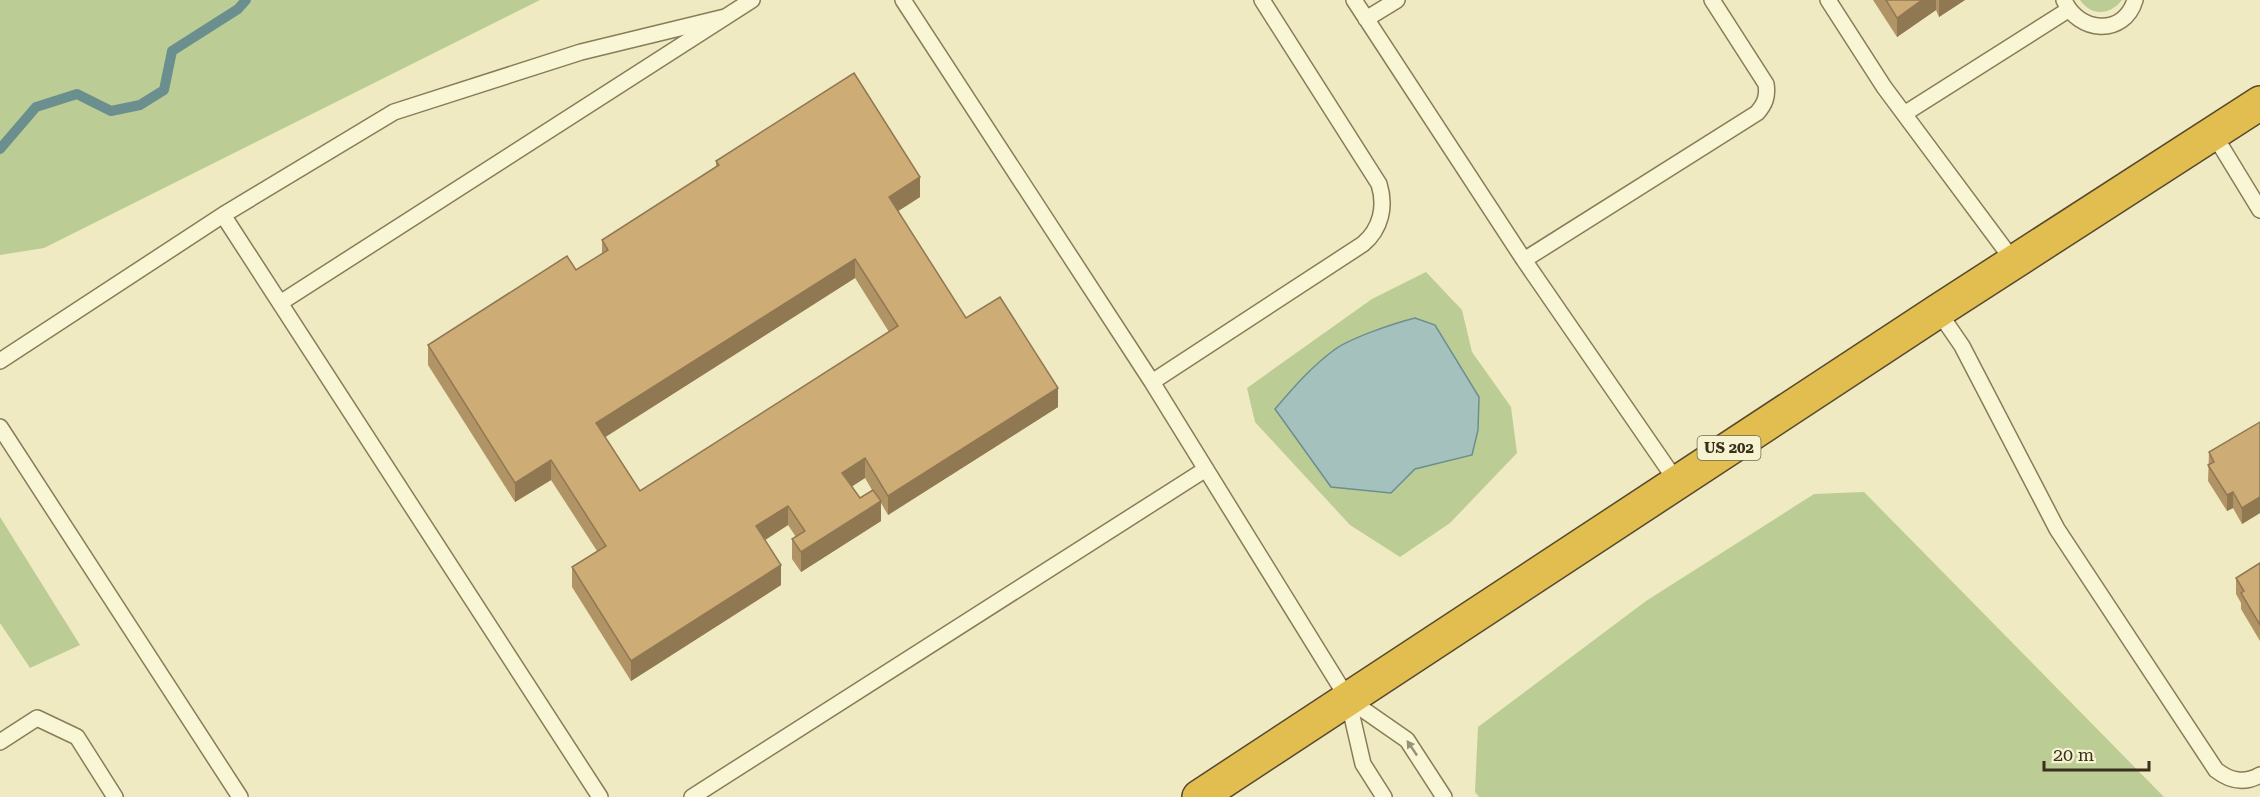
<svg xmlns="http://www.w3.org/2000/svg" width="2260" height="797" font-family="'Roboto Serif',serif">
<rect width="100%" height="100%" fill="#efeac1"/>
<!-- green -->
<path fill="#bbcd95" d="M0,0H540L44,248L0,255Z
M2080,0H2122C2110,15 2092,17 2080,0Z
M1426,272L1462,310L1472,352L1511,407L1517,453L1450,523L1400,557L1350,525L1255,422L1247,388L1372,299Z
M1864,492L2164,797H1479L1475,792L1478,727L1646,601L1814,494Z
M0,517L80,645L30,668L0,623Z"/>
<!-- water -->
<path fill="#a4c1be" stroke="#6b8f8e" stroke-width="1.5" d="M1415,318L1435,325L1479,397L1478,430L1472,455L1415,469L1391,493L1331,487L1275,409C1293,388 1311,367 1334,350C1350,338 1395,323 1415,318Z"/>
<g fill="none" stroke-linecap="round" stroke-linejoin="round">
<!-- stream -->
<path stroke="#6b8f8e" stroke-width="10" d="M0,149L36,107L77,94L111,111L140,105L164,90L172,51L238,9L246,0"/>
<!-- lane casing -->
<g stroke="#897c58" stroke-width="18">
<path id="lane" d="M903,0L1152,382L1348,699L1363,764L1384,797
M1354,0L1524,260L1677,482
M1828,0L1884,87L2015,263
M2064,0C2078,33 2124,37 2135,0
M1366,19L1397,0
M1904,114L2068,10
M2213,133L2260,210
M223,215L600,797
M1524,260L1757,113C1765,104 1768,96 1766,84L1712,0
M280,303L752,0
M1938,311L1962,346L2057,529L2216,770C2230,781 2244,784 2260,775
M0,361L223,215L394,112L581,52L725,17
M1152,382L1363,244C1381,229 1386,206 1379,184L1262,0
M0,427L240,797
M1348,699L1407,740L1444,797
M0,742L37,718L77,737L115,797
M692,797L1206,469"/>
</g>
<!-- highway casing -->
<g stroke="#56482d" stroke-width="36">
<path id="highway" d="M1199,797L1938,311L2260,103"/>
</g>
<!-- lane -->
<use href="#lane" stroke="#f9f6d5" stroke-width="15"/>
<!-- highway -->
<use href="#highway" stroke="#e1be4f" stroke-width="33"/>
</g>
<!-- wall -->
<path fill="#b19465" fill-rule="evenodd" d="M1873,0H1965L1939,17L1936,10L1897,37Z
M716,161L920,197L898,211L966,318L1058,407L888,515L881,503V521L801,572L792,559V539L796,537L788,525L765,540L781,585L631,681L572,587V567L597,551L551,480L515,502L428,365V345L576,270L602,255V240L716,167ZM855,278L889,332L640,491L605,437ZM865,478L872,490L860,498L852,486Z
M2260,422V513L2242,524L2233,508L2227,511L2208,481L2209,452Z
M2260,563V641L2241,609V603L2236,594V578Z"/>
<!-- shaded-wall -->
<path fill="#907853" d="M1922,0H1936V10L1897,37V18Z
M1939,0H1965L1939,17Z
M920,177V197L889,217V197Z
M855,259V278L596,443V423Z
M1058,388V407L888,515V496Z
M865,458V478L842,493V473Z
M551,460V480L515,502V483Z
M2233,492V508L2227,511V495Z
M2260,497V513L2242,524V508Z
M881,501V521L801,572V552Z
M788,506V525L756,546V526Z
M781,565V585L631,681V661Z"/>
<!-- building -->
<path fill="#ceac76" stroke="#907853" stroke-width="1.5" fill-rule="evenodd" d="M1886,0H1922L1897,18Z
M854,73L920,177L889,197L966,318L1000,297L1058,388L888,496L865,458L842,473L860,498L873,490L881,501L801,552L792,539L805,531L788,506L756,526L781,565L631,661L572,567L606,546L551,460L515,483L428,345L567,256L576,270L608,250L602,240L719,165L716,161ZM855,259L898,326L640,491L596,423Z
M2260,422V497L2242,508L2233,492L2227,495L2208,465L2214,462L2209,452Z
M2260,563V625L2241,593L2244,591L2236,578Z"/>
<!-- one-way arrows -->
<defs><path id="oneway-solid" d="M-6-.8H1V-3.2L6.5 0L1 3.2V.8H-6Z" transform="scale(1.5)"/></defs>
<use fill="#989279" href="#oneway-solid" transform="translate(1412 748) rotate(-124)"/>
<g text-anchor="middle" dominant-baseline="central" stroke-width="4.5" stroke-linejoin="round" paint-order="stroke">
<!-- shield labels -->
<rect fill="#f6f3d1" stroke="#716a53" stroke-width="1.5" x="1697.5" y="436" width="63" height="24" rx="4.5"/>
<g font-size="15" font-weight="bold" fill="#382f1d">
<text x="1729" y="448">US 202</text>
</g>
</g>
<!-- scale -->
<path d="M2044 761v9h105v-9" fill="none" stroke="#382f1d" stroke-width="3"/>
<text x="2053" y="761" font-size="18" fill="#382f1d" stroke="#f6f3d1" stroke-width="4.5" paint-order="stroke">20 m</text>
</svg>
